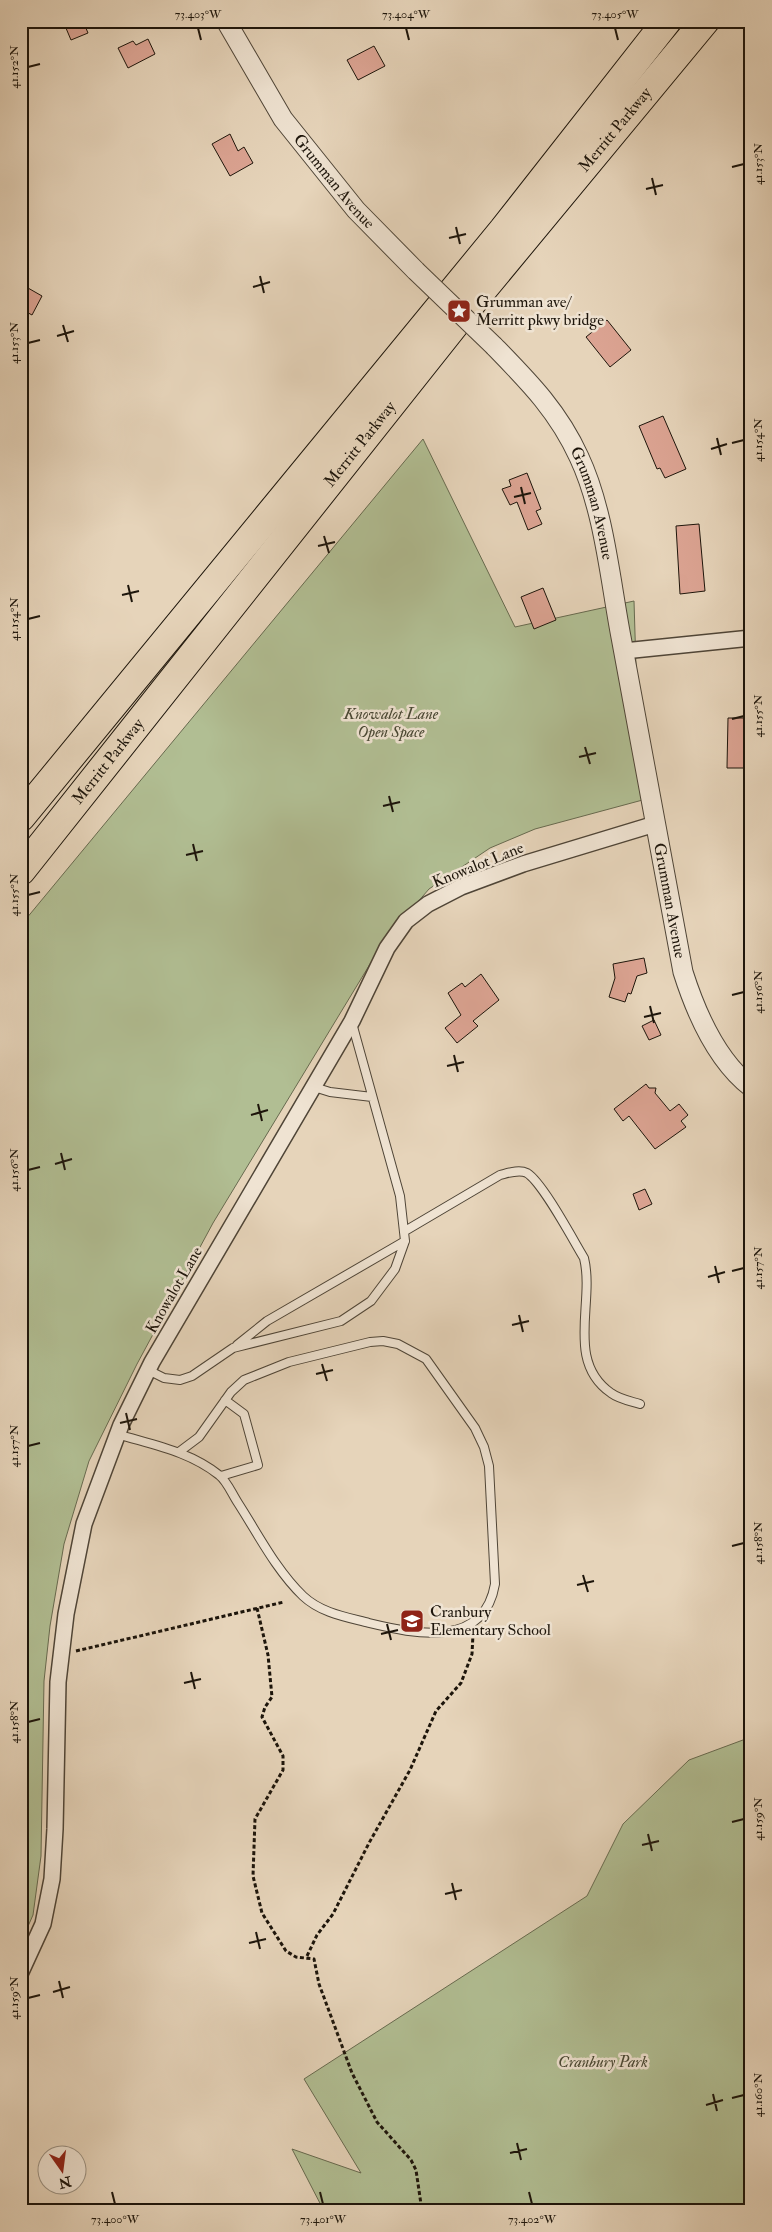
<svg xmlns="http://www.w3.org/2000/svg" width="772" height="2232" font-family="'IM FELL Double Pica',serif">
<rect width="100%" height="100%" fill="#e6d4ba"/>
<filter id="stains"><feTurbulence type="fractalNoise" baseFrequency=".004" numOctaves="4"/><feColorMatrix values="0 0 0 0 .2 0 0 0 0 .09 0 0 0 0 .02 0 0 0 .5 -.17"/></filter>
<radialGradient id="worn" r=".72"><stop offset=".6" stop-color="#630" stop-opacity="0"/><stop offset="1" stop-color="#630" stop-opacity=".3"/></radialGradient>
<!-- green -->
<path fill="#b1be93" stroke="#676a4f" d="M423,439L515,627L634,601L637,699L650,798L535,829L490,848L429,889L384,941L213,1223L137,1364L89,1461L64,1544L50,1626L44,1681L41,1856L33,1915L21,1942V925Z
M751,1737V2211H324L292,2149L361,2173L304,2079L587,1896L623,1824L689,1760Z"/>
<!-- building -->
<path fill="#dca493" stroke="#1d150b" d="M63,21H83L88,33L71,40Z
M148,39L155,54L128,68L118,48L133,41L136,45Z
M374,46L385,66L358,80L347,60Z
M230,134L238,151L244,147L253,163L230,176L212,144Z
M21,284L42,296L32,315L21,309Z
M607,320L631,350L610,367L586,337Z
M663,416L686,469L665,478L660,468L657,469L639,426Z
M527,473L541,509L536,511L542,524L528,530L517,502L510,505L502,489L511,486L509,480Z
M699,524L705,591L680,594L676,526Z
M543,588L556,620L534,629L521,597Z
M728,718H749L748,768H727Z
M644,958L647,973L637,976L631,994L628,993L625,1002L609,997L615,978L613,964Z
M481,974L499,1000L473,1021L478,1026L457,1043L445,1028L461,1015L448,993L462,983L465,987Z
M654,1020L661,1035L649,1040L642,1026Z
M646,1084L649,1088H656L655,1093L670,1111L679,1104L688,1115L681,1121L686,1127L655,1149L629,1116L623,1121L614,1109Z
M645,1189L652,1204L639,1210L633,1194Z"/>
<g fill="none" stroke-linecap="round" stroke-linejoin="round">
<!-- service casing -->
<g stroke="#4f4537" stroke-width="10">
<path id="service" d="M314,1087L330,1092L372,1097
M405,1231L500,1175C508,1173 519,1169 527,1173C543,1183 573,1240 584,1258C595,1303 565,1361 611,1393C619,1399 630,1401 640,1404
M237,1345L267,1321L405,1241
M148,1370L164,1378L180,1380L192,1376L233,1348L341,1321L371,1301L395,1269L405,1241L400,1196L352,1023
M117,1434C153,1445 189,1451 219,1475C227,1481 232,1494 238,1503C258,1534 276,1570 303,1596C321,1613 346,1617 369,1623C415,1634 484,1649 495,1584L489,1466L484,1447L475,1428L426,1359L398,1344L383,1341L370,1342L289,1362L244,1380L231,1392L199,1437L179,1452
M221,1476L258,1465L244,1414L225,1400"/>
</g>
<!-- minor casing -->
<g stroke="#4f4537" stroke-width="18">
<path id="minor" d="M624,651L751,638
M21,1972L43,1924L52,1879L55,1829L58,1682L66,1614L84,1524L121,1425L152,1362L352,1021L387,948L406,921L428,904L461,887L523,864L655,824"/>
</g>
<!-- tertiary casing -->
<g stroke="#4f4537" stroke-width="21">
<g id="tertiary">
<path id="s1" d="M226,21L283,119L356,210L416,271"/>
<path id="s2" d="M494,346C529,382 558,411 579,457C604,510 610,579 621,637C642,749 662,861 683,972C696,1013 716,1060 751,1087"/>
</g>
</g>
<!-- motorway casing -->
<g stroke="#1d150b" stroke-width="30">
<g id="motorway">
<path d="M21,817L503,230L667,21"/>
<path id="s3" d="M21,871L475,299L705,21"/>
</g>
</g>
<!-- path -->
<path stroke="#1d150b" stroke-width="3" stroke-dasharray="4 2.5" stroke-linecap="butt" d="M257,1608L268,1655L272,1697L265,1707L262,1717L283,1756V1770L255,1819L253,1876L262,1913L286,1951L296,1957L314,1959L319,1984L352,2073L377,2122L411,2160L416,2170L422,2211
M76,1651L284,1602
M307,1956L317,1935L333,1914L369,1843L410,1770L436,1711L461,1683L472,1654L473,1634"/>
<!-- service -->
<use href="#service" stroke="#efe3d2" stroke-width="8"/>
<!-- minor -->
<use href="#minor" stroke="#efe3d2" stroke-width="15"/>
<!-- tertiary -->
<use href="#tertiary" stroke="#efe3d2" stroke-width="19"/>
<!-- motorway -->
<use href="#motorway" stroke="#e6d4ba" stroke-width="28"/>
<!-- tertiary-bridge casing -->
<g stroke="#4f4537" stroke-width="21" stroke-linecap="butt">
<path id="tertiary-bridge" d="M416,271L494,346"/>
</g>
<!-- tertiary-bridge -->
<use href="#tertiary-bridge" stroke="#efe3d2" stroke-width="19"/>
</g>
<!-- ticks -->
<path fill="none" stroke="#1d150b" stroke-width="2" d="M198,28L201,40M406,28L409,40M615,28L618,40M28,67L40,64M732,167L744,164M652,178L656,195M646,189L663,185M456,227L460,244M449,238L466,234M260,276L264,293M253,287L270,282M63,325L68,342M57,336L74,331M28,343L40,340M717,438L721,455M732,443L744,440M711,449L727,444M521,487L525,504M514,497L531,493M324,536L329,553M318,546L335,542M128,585L132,602M122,595L139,591M28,619L40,616M732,719L744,716M585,747L590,764M579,757L596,753M389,796L393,812M383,806L400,802M193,844L197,861M186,855L203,851M28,895L40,892M732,995L744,992M650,1006L654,1023M644,1017L661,1013M454,1055L458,1072M447,1066L464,1062M258,1104L262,1121M251,1115L268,1110M61,1153L65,1170M55,1164L72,1159M28,1170L40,1167M715,1266L719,1283M732,1271L744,1268M708,1277L725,1272M519,1315L523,1332M512,1325L529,1321M322,1364L327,1381M316,1374L333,1370M126,1413L130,1430M120,1423L137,1419M28,1446L40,1443M732,1546L744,1543M583,1575L588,1592M577,1585L594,1581M387,1624L391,1640M381,1634L398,1630M191,1672L195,1689M184,1683L201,1679M28,1722L40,1719M732,1822L744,1819M648,1834L652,1851M642,1845L659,1841M452,1883L456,1900M445,1894L462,1890M256,1932L260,1949M249,1943L266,1939M59,1981L63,1998M53,1992L70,1987M28,1998L40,1995M713,2094L717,2111M732,2098L744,2095M706,2105L723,2100M517,2143L521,2160M510,2153L527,2149M112,2192L115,2204M320,2192L323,2204M529,2192L532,2204"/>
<!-- icons -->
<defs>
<g id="sight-square" transform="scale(1.25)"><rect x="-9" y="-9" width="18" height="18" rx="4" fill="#8f2418" stroke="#efe3d2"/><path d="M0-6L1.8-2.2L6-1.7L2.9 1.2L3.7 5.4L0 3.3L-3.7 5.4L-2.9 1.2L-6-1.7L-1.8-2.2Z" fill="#fff"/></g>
<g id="school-square" transform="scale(1.25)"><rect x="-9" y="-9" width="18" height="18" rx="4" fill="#8f2418" stroke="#efe3d2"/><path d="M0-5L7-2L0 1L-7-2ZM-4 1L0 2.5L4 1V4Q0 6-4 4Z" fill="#fff"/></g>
</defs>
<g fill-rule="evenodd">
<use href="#sight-square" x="459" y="311"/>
<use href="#school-square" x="412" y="1621"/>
</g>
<g text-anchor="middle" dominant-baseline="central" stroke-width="5" stroke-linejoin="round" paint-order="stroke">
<!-- street labels -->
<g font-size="16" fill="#1d150b" stroke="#efe3d2">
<text stroke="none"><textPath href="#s3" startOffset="950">Merritt Parkway</textPath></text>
<text stroke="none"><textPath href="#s1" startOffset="194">Grumman Avenue</textPath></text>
<text stroke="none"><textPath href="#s3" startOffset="545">Merritt Parkway</textPath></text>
<text stroke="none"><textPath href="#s2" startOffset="189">Grumman Avenue</textPath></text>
<text stroke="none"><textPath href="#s3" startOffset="140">Merritt Parkway</textPath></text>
<text transform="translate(478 865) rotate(-22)">Knowalot Lane</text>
<text stroke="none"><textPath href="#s2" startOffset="594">Grumman Avenue</textPath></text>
<text transform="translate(174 1290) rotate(-60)">Knowalot Lane</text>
</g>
<!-- poi labels -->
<g font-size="16" fill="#1d150b" stroke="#efe3d2" text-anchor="start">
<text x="476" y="302">Grumman ave/<tspan x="476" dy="18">Merritt pkwy bridge</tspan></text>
<text x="430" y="1612">Cranbury<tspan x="430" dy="18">Elementary School</tspan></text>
</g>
<!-- park labels -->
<g font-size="16" font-style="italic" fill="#494834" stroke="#efe3d2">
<text x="391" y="714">Knowalot Lane<tspan x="391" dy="18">Open Space</tspan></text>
<text x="603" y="2062">Cranbury Park</text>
</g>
</g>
<!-- margin -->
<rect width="772" height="2232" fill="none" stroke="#e6d4ba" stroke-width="55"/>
<!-- north arrow -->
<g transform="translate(62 2170) rotate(166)"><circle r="24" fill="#efe3d2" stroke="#9b9182"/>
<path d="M0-4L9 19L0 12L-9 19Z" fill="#8f2418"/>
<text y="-8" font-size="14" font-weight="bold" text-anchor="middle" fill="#1d150b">N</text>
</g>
<rect x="28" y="28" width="716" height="2176" fill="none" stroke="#1d150b" stroke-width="2"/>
<g font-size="12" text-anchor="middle" fill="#1d150b">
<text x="198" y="18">73.403°W</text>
<text x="406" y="18">73.404°W</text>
<text x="615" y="18">73.405°W</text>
<text transform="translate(14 67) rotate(-90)" y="4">41.152°N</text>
<text transform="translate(758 164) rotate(-90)" y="4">41.153°N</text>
<text transform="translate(14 343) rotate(-90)" y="4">41.153°N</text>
<text transform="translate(758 440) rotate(-90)" y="4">41.154°N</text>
<text transform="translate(14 619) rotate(-90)" y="4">41.154°N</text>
<text transform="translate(758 716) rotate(-90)" y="4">41.155°N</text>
<text transform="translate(14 895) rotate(-90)" y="4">41.155°N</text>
<text transform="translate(758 992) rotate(-90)" y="4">41.156°N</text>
<text transform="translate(14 1170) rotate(-90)" y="4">41.156°N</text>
<text transform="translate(758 1268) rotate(-90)" y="4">41.157°N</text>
<text transform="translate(14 1446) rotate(-90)" y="4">41.157°N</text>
<text transform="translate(758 1543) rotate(-90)" y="4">41.158°N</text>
<text transform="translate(14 1722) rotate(-90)" y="4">41.158°N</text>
<text transform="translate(758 1819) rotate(-90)" y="4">41.159°N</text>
<text transform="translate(14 1998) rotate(-90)" y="4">41.159°N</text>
<text transform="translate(758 2095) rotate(-90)" y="4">41.160°N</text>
<text x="115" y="2223">73.400°W</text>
<text x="323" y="2223">73.401°W</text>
<text x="532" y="2223">73.402°W</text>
</g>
<rect width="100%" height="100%" filter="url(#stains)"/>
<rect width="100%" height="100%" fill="url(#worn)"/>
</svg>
